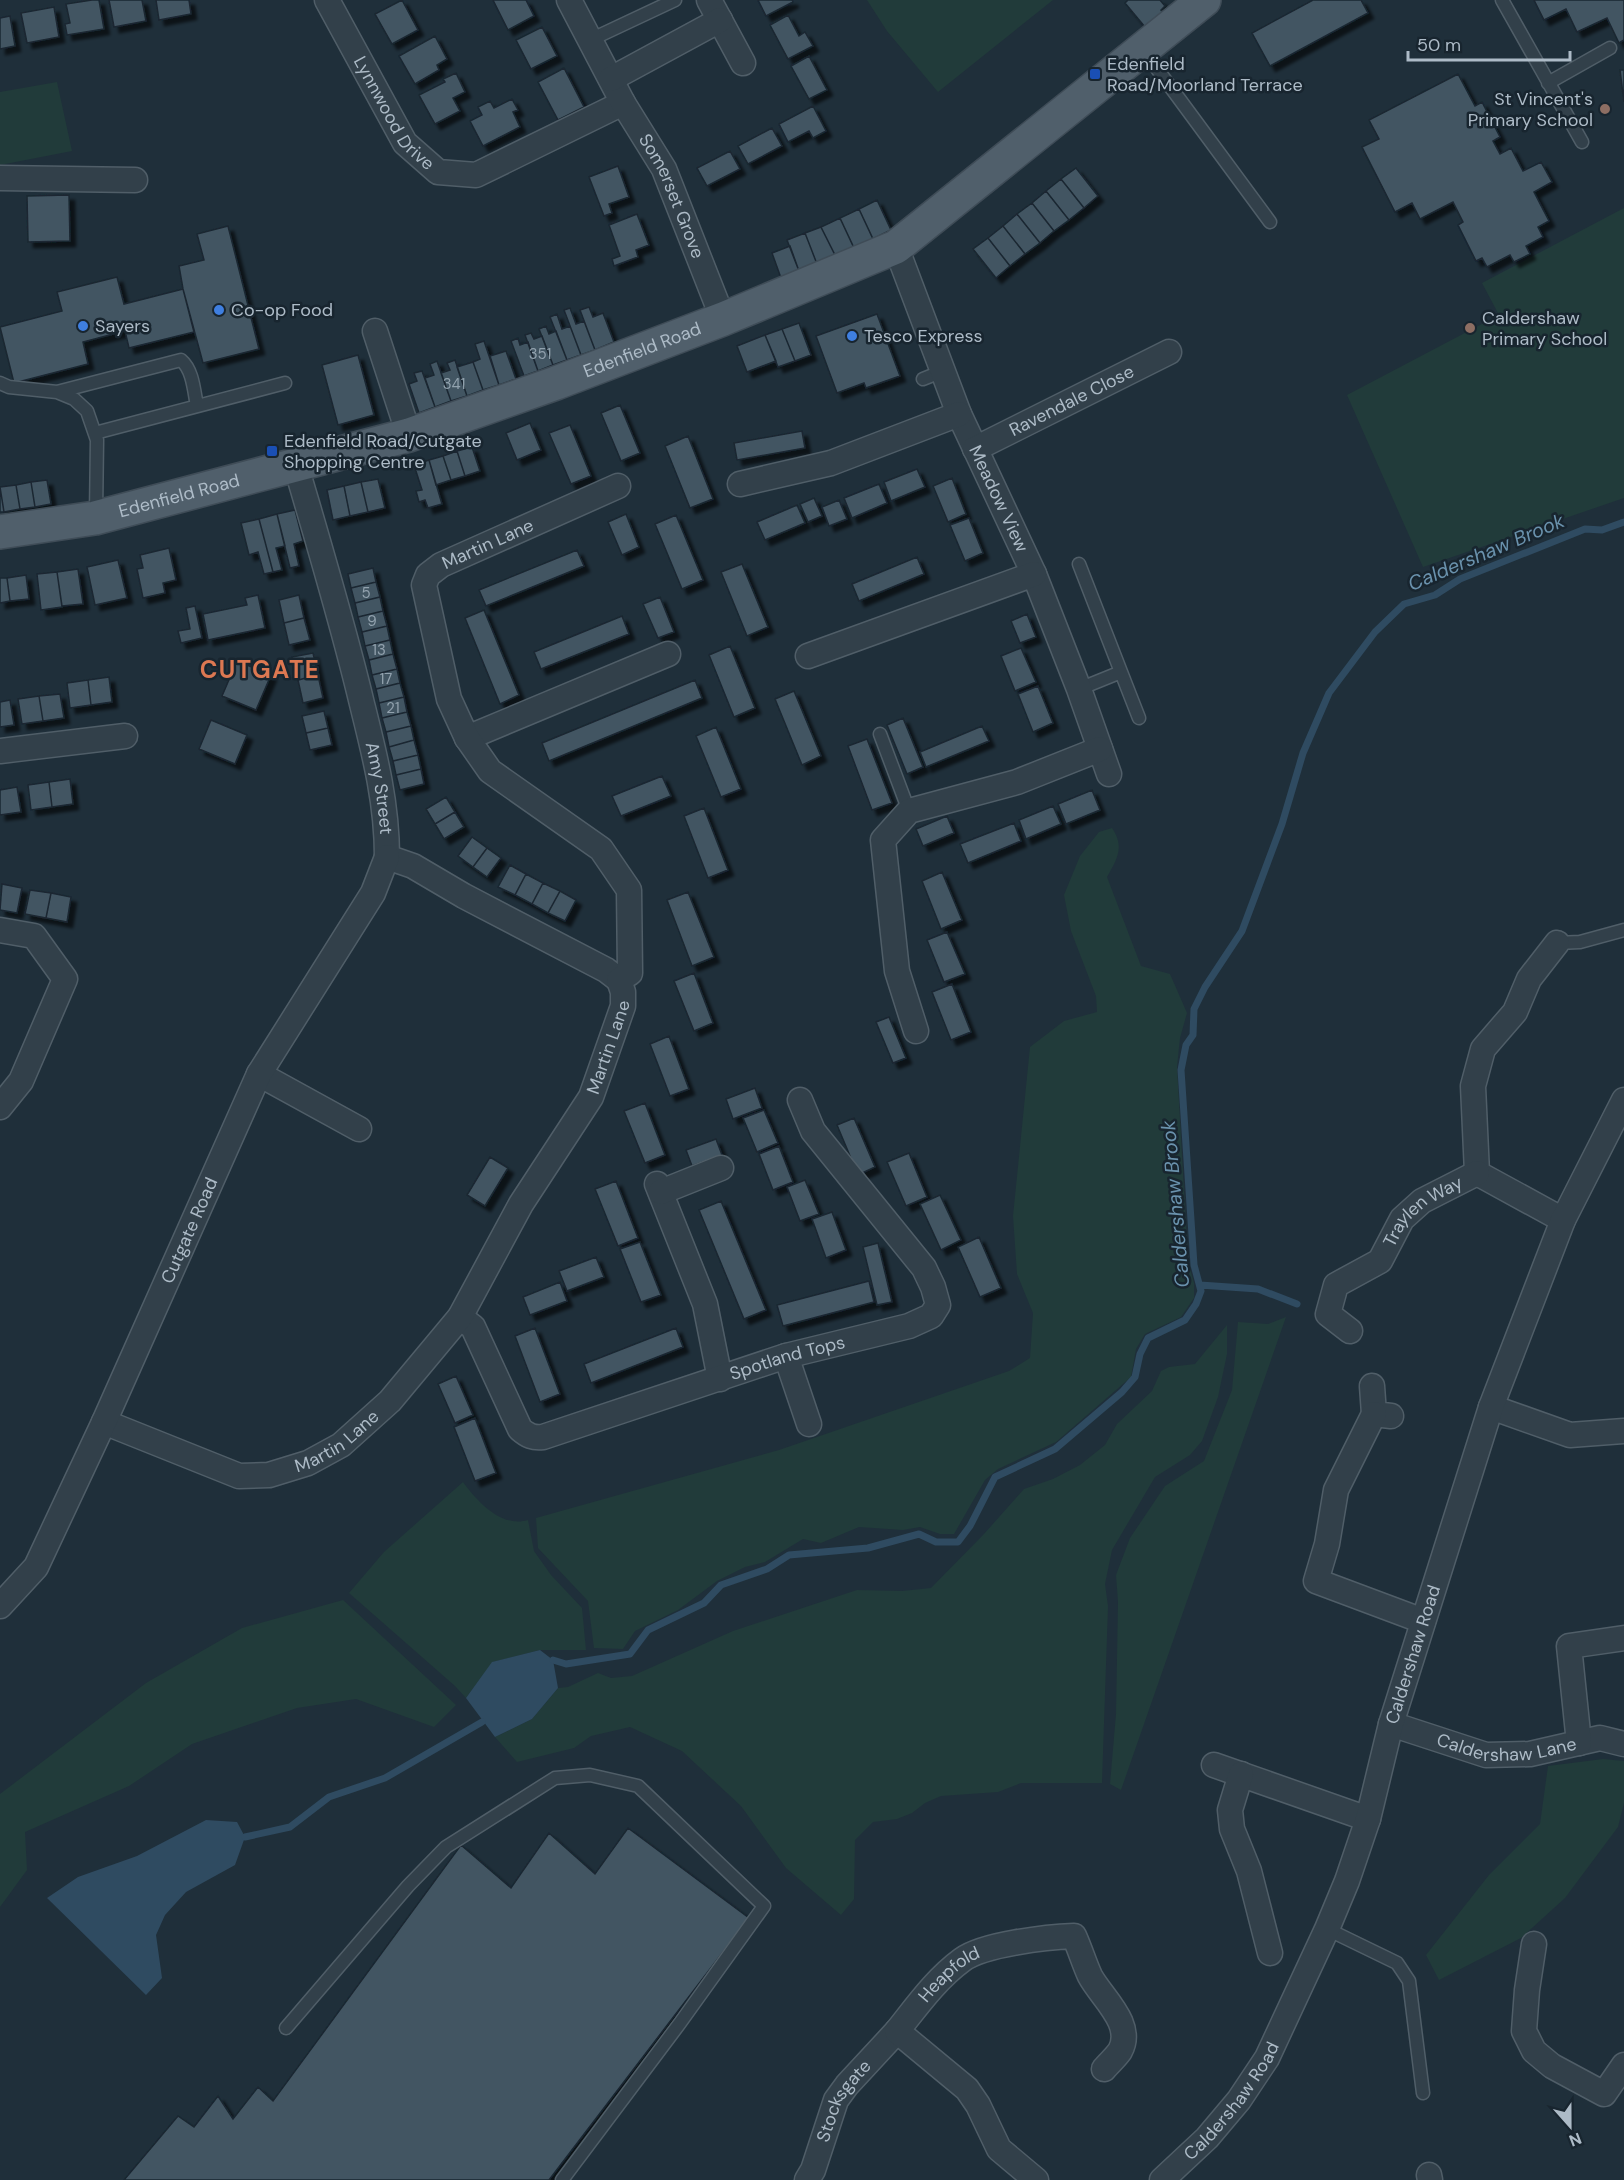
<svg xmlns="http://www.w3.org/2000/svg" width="1624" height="2180" font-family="'DM Sans',sans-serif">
<defs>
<filter id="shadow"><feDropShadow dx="5.5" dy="5.5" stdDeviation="1.5" flood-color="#0009"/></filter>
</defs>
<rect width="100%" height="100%" fill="#1f2f3a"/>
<!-- green -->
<path fill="#213b3a" d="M867,0H1053L938,92L887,31Z
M57,82L72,151L0,165V92Z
M1624,208V498L1423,567L1347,395L1499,315L1482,283Z
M1112,828C1125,847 1117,859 1107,877L1141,966L1170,974L1187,1013L1180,1038L1177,1067L1188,1262L1194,1283V1298L1181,1317L1145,1334L1136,1349L1131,1377L1056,1442L998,1469L985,1480L954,1534H940L920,1527L903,1530L859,1527L821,1543L803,1539L765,1562L745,1567L717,1581L678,1610L635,1631L623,1649L594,1648L588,1601L538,1548L536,1518L779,1450L1009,1371L1030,1358L1033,1313L1017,1274L1013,1216L1030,1047L1064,1021L1097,1012L1096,996L1071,931L1064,895L1080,856L1099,832Z
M1286,1317L1121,1790L1110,1784L1116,1714L1118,1602L1116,1575L1130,1538L1165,1486L1204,1461L1232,1390L1238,1322L1268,1324Z
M1227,1325V1354L1218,1397L1202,1441L1190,1455L1155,1477L1112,1550L1105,1584L1108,1606L1102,1783H1021L998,1792L941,1796L925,1803L912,1813L897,1819L873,1822L855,1840L854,1899L841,1915L786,1868L741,1806L682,1751L630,1727L591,1736L574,1748L517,1762L495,1737L532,1719L558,1688L568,1687L598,1673L611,1678L632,1676L733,1631L857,1590L902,1591L931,1588L984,1534L1024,1489L1053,1479L1080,1465L1105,1445L1117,1424L1152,1391L1161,1371L1169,1367L1195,1364Z
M463,1482C478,1502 501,1528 528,1520L534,1551L551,1575L582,1608L586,1650H540L493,1662L466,1698L455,1686L349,1593L384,1552Z
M343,1600L456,1705L434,1727L356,1699L297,1708L192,1744L129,1786L25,1832L27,1870L0,1907V1794L146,1683L242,1628Z
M1603,1759L1624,1761V1803L1618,1827L1565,1898L1521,1938L1439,1980L1426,1955L1489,1875L1540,1824L1548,1766Z"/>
<!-- water -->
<path fill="#2f4b61" d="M540,1650L553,1660L558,1688L532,1719L495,1737L466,1698L492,1662Z
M206,1820L237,1822L245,1837L235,1865L186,1892L165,1915L156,1935L162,1978L146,1995L47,1898L78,1877L137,1856Z"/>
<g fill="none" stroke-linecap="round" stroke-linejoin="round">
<!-- stream -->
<path stroke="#2f4b61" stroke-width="7" d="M1200,1285L1258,1289L1297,1304
M553,1660L566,1664L630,1654L648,1630L704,1603L721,1585L767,1569L789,1555L868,1548L919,1534L936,1542H958L970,1526L995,1477L1055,1449L1122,1392L1135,1377L1140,1354L1148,1338L1185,1320L1196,1304L1201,1291L1194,1265L1181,1070L1186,1045L1193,1035L1194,1009L1205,987L1242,931L1282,824L1303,753L1329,693L1375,632L1404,604L1435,595L1460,579L1585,529L1602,530L1624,522
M245,1837L290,1827L329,1797L385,1778L482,1722"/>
</g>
<!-- building -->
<path fill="#425562" stroke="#1a2731" stroke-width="1.5" filter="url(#shadow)" d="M92,0H99L104,29L67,35L65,24L70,23L66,4Z
M109,0H142L146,21L114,27Z
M156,0H189L191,14L159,20Z
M402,0L418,30L392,44L375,14Z
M493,0H526L534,16L508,30Z
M758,0H792L793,2L766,16Z
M1128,0H1160L1165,6L1161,10L1163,13L1145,27L1125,3Z
M1313,0H1361L1368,13L1270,66L1252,33Z
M1534,0H1624V40L1619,43L1607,18L1577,32L1566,9L1544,20Z
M54,7L59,37L27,43L21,13Z
M788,15L799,36L805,32L813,46L788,59L770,25Z
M10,16L15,46L0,49V18Z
M542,27L557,56L531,69L516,40Z
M435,36L447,59L437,65L439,70L415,84L399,56Z
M809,56L827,90L809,99L791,66Z
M564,68L584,107L558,120L538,82Z
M1620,70H1624V102Z
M456,73L465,92L453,98L460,111L435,124L419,95L445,82L443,79Z
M1458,74L1475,106L1482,102L1500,137L1493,141L1500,154L1511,148L1523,171L1541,162L1552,182L1534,192L1549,221L1538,227L1543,237L1526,246L1530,254L1514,262L1510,255L1487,267L1482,258L1476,261L1458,225L1463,222L1453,202L1420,219L1412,203L1395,212L1362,147L1379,139L1369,120Z
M512,99L518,110L513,112L520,127L483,146L470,121L482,115L478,107L490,101L494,108Z
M813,106L826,131L813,138L809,131L788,142L779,124Z
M772,128L782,146L748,164L738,146Z
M730,151L740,169L707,186L697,168Z
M618,166L629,197L609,204L612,213L604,216L589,177Z
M1076,168L1098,196L1084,208L1061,179Z
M1061,179L1084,208L1069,220L1046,191Z
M1046,191L1069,220L1054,231L1032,203Z
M69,195L70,241L28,242L27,196Z
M877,200L891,230L873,239L859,209Z
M1032,203L1054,231L1040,243L1017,214Z
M859,209L873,239L854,248L840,218Z
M637,214L649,245L636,250L638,257L614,266L612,259L620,256L609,225Z
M1017,214L1040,243L1025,254L1003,226Z
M840,218L854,248L836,257L821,227Z
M228,226L259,349L203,363L183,289L179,266L204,260L197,234Z
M1003,226L1025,254L1010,266L988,238Z
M821,227L836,257L817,264L805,233Z
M805,233L817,264L799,271L787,240Z
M988,238L1010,266L996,278L973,249Z
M790,246L799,271L781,278L772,253Z
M117,277L124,304L183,289L194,332L129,348L125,331L83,342L88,364L14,383L0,327L62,311L57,292Z
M589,307L593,317L603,313L614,342L595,350L580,310Z
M570,308L576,324L584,321L595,350L581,355L564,310Z
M557,314L562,329L570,326L581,355L567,360L550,317Z
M877,314L900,376L866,388L864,383L837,393L816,336Z
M799,323L811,355L795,361L782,329Z
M546,326L549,334L556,331L567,360L553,365L539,329Z
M782,329L795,361L778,367L765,335Z
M531,333L534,339L542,336L553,365L538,371L525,335Z
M765,335L776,361L747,372L737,346Z
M518,338L520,345L528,342L538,371L524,376L511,341Z
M484,341L499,385L483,390L473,362L480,359L475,344Z
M506,351L516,379L499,385L490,356Z
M358,355L374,415L338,425L322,365Z
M455,360L467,396L451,401L441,373L450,370L447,363Z
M437,361L451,401L435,407L425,378L434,375L430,364Z
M473,362L483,390L467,396L457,367Z
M422,371L435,407L419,413L409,384L417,381L414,373Z
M620,405L640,453L621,461L601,413Z
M530,423L541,450L517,460L506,433Z
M570,425L591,476L571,484L549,433Z
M802,431L805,448L737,460L734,443Z
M688,436L713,499L690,508L665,446Z
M472,447L480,471L465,476L457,451Z
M457,451L465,476L451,480L443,456Z
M443,456L451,480L436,485L429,460Z
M429,460L442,504L428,508L425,500L419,502L416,491L422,490L414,465Z
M917,469L925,487L891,501L884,482Z
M952,478L966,514L948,522L933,486Z
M378,479L385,508L368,512L361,482Z
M47,480L51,504L35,507L31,482Z
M31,482L35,507L20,509L16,485Z
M361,482L368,512L350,516L344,486Z
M879,484L887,503L852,518L844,498Z
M16,485L20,509L4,512L0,487Z
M344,486L350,516L333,520L327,490Z
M0,487L4,512H0Z
M814,498L822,516L808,522L800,504Z
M839,500L847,519L829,526L822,507Z
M797,505L805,523L765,540L757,522Z
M295,510L303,541L294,544L299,566L290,568L277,514Z
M277,514L285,546L276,548L282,570L273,572L259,519Z
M626,514L639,547L622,555L608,522Z
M676,515L703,580L682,589L655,524Z
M969,518L983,553L965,561L950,525Z
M259,519L273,572L264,574L258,552L249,555L241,523Z
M169,548L176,580L163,583L165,593L143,598L137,569L143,568L140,555Z
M577,550L584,566L486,606L479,590Z
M917,557L924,574L859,601L852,584Z
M118,560L127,598L95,605L87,567Z
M742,564L768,627L747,636L721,572Z
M373,568L376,582L351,588L348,574Z
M78,569L83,604L62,606L57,572Z
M57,572L62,607L41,610L37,574Z
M26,575L29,599L10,601L7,578Z
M0,578H7L10,601L0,603Z
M376,582L380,597L355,603L351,588Z
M258,595L265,628L208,640L203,614L247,605L245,598Z
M299,595L304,618L284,623L279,600Z
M380,597L383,611L358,617L355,603Z
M660,597L674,632L658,638L643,604Z
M195,606L202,638L181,643L178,631L190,629L186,608Z
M484,610L519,695L500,704L465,618Z
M383,611L387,626L362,632L358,617Z
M1027,614L1036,637L1020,643L1011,621Z
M622,616L629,634L541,669L534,652Z
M304,618L310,640L289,645L284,623Z
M387,626L390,640L365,646L362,632Z
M390,640L393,654L369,660L365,646Z
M730,646L755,708L734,717L709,655Z
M1021,648L1036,682L1015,691L1001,656Z
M313,653L318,675L298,680L292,657Z
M393,654L397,669L372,675L369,660Z
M237,661L271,675L256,710L222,696Z
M397,669L400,683L376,689L372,675Z
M318,675L323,698L303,703L298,680Z
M109,677L112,702L91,705L88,680Z
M88,680L91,705L70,708L67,683Z
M695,680L702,698L549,761L542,743Z
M400,683L404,697L379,703L376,689Z
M1038,686L1053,723L1033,732L1018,694Z
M794,691L821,756L802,765L775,699Z
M60,694L64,718L43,721L39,696Z
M39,696L43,721L22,724L18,699Z
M404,697L407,712L382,718L379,703Z
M10,700L14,725L0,727V702Z
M324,711L328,728L306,733L302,716Z
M407,712L411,726L386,732L382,718Z
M903,718L923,767L907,774L887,725Z
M211,720L247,735L235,764L199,749Z
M411,726L414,740L389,747L386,732Z
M982,726L989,741L926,767L920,752Z
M716,727L741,789L721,797L696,736Z
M328,728L332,745L310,750L306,733Z
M867,739L892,803L872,810L848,746Z
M414,740L418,755L393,761L389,747Z
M418,755L421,769L396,775L393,761Z
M421,769L424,784L400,790L396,775Z
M662,776L671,796L621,816L612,796Z
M70,779L73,804L52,807L49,782Z
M49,782L52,807L31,810L28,785Z
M17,787L21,812L0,815V790Z
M1092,790L1100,810L1066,824L1058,804Z
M446,797L455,812L435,824L426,809Z
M1053,806L1061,824L1026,839L1019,820Z
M704,808L728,870L708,878L684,816Z
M455,812L464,827L444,839L435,824Z
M947,816L954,833L923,846L916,829Z
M1014,823L1021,841L968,863L960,844Z
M472,837L487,848L473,867L458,856Z
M487,848L501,858L487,877L473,867Z
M510,865L526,874L515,895L498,887Z
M942,872L962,920L941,929L922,881Z
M526,874L543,883L532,904L515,895Z
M543,883L560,891L548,913L532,904Z
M2,884L22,888L17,913L0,910Z
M30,890L51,893L46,918L25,914Z
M560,891L576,900L565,921L548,913Z
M688,892L714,957L692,966L667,900Z
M51,893L71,897L67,922L46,918Z
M947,932L965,974L944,982L927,940Z
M694,973L713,1023L694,1031L674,981Z
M952,984L971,1032L951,1040L932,992Z
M889,1017L906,1058L893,1063L876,1022Z
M669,1036L689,1089L670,1096L650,1044Z
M755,1088L762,1108L733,1119L726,1099Z
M645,1103L665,1155L645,1163L624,1111Z
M764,1110L778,1143L757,1152L743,1118Z
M854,1118L875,1167L858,1175L837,1125Z
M716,1139L722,1155L692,1166L686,1150Z
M779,1146L793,1182L773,1190L759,1154Z
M909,1153L927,1197L906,1206L887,1162Z
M490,1157L508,1168L485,1206L467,1195Z
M805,1180L819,1214L800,1221L787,1187Z
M616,1181L638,1238L618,1246L595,1189Z
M940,1195L961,1240L941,1250L920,1204Z
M721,1201L766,1310L744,1319L699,1210Z
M832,1212L846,1250L826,1258L812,1219Z
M979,1237L1001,1288L980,1297L958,1247Z
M640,1242L661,1295L641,1302L620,1249Z
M878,1243L892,1302L877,1305L863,1247Z
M596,1257L604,1277L567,1291L559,1271Z
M869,1281L874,1302L783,1326L777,1305Z
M560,1282L567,1301L530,1315L523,1297Z
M535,1328L560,1394L540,1402L515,1336Z
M676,1328L683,1347L591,1383L584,1364Z
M456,1376L473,1415L455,1423L438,1384Z
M475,1418L496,1473L475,1481L454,1427Z
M628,1828L749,1918L549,2180H124L178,2116L194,2127L218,2096L233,2119L258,2087L273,2101L461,1845L511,1888L549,1833L595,1874Z"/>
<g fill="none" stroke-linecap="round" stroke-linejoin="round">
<!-- lane casing -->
<g stroke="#505e68" stroke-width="15">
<path id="lane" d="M1502,0L1582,142
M590,40L675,0
M1140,54L1155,66L1270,222
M1548,83L1610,48
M923,379L943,371
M0,383L9,387L57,392L74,399L87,411L97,440L96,515
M57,392L181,360C193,370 194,391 197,406
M95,433L285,383
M1079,564L1121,672L1079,689
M1121,672L1139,718
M880,734L909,811
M1557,943L1580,942L1624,930
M1327,1929L1397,1963L1409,1981L1423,2093
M286,2028L408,1886L446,1847L555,1778L590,1775L638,1786L764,1906L680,2023L562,2180"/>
</g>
<!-- street casing -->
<g stroke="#505e68" stroke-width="27">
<g id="street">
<path id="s1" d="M327,0L405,143L438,172L476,175L623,103"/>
<path id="s2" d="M569,0L623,103L664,169L723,319"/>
<path d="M709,0L743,63"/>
<path d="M611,79L720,20"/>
<path d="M0,178L135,180"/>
<path id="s3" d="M896,247L959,414L1034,574L1079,689L1109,774"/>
<path d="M375,331L409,435"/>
<path id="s4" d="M975,449L1169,352"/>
<path id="s5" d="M296,466C319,545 343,624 362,704C375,756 387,803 387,857L413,866L464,896L606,970L619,980"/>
<path d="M740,484L831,463L959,414"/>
<path d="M808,656L1034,574"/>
<path d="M467,738L668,654"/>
<path d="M0,751L125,736"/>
<path d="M0,930L34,936L65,979L21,1081L0,1107"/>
<path d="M1557,943L1529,979L1515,1012L1483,1049L1473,1086L1477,1173L1563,1220"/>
<path d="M916,1031L897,971L883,840L909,811L1017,782L1100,749"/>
<path d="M259,1074L359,1129"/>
<path d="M657,1184L705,1304L720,1379"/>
<path d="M661,1192L721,1168"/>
<path id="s6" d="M460,1317L473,1327L520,1429C528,1436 533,1438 543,1437L786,1356L909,1326L931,1316L938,1305L933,1287L924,1268L813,1131L800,1100"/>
<path id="s7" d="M1350,1331L1328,1314L1336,1285L1380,1261L1402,1219L1422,1201L1477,1173"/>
<path d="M786,1356L809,1424"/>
<path d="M1372,1386L1374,1414L1391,1416"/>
<path d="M1491,1407L1570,1435L1624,1431"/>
<path d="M1374,1414L1336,1490L1327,1544L1316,1581L1423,1621"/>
<path id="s8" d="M104,1422L239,1476L269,1475L308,1463L341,1445L390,1401L460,1317L521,1204L591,1097L623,1006V992L619,980L630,973L629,890L601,849L490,771L467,738L449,699L424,585L428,575L441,565L618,486"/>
<path id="s9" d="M0,1606L36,1567L104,1422L259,1074L373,893L387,857"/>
<path id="s10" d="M1391,1724L1486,1755L1530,1754L1600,1738L1624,1744"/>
<path d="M1579,1743L1569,1646L1624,1638"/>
<path d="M1214,1765L1368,1819"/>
<path d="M1241,1774L1230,1810L1232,1829L1249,1871L1270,1953"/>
<path d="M1534,1944L1527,1990L1524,2031L1534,2051L1552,2066L1604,2094L1624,2065"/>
<path d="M1429,2175L1430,2180"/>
<path id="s11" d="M807,2180L813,2170L836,2100L847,2085L897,2031"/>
<path id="s12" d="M1036,2180L999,2149L978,2105L967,2089L897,2031C917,2006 936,1979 962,1960C983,1944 1048,1937 1074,1936C1080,1949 1084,1963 1090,1976C1101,1997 1135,2024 1120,2051C1116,2057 1109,2063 1104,2069"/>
<path id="s13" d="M1162,2180L1207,2138L1239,2100L1267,2058L1327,1929L1347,1881L1368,1819L1391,1724L1491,1407L1563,1220L1624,1100"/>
</g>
</g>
<!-- primary casing -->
<g stroke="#3f4c57" stroke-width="36">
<g id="primary">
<path id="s14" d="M0,532L95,518L409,435L556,383L723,319L896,247L1204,0"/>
</g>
</g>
<!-- lane -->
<use href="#lane" stroke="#32404a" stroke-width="12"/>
<!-- street -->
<use href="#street" stroke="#32404a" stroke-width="24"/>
<!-- primary -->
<use href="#primary" stroke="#505f6b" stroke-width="33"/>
</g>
<!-- markers -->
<g fill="#1a4fb4" stroke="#18252f" stroke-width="2">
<rect x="1089" y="68" width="12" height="12" rx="3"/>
<rect x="266" y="445" width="12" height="12" rx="3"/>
</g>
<g fill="#8d6e63" stroke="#18252f" stroke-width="2">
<circle cx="1605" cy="109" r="6"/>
<circle cx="1470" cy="328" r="6"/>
</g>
<g fill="#3f7fe0" stroke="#18252f" stroke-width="2">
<circle cx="219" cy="310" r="6"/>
<circle cx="83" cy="326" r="6"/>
<circle cx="852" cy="336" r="6"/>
</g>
<g text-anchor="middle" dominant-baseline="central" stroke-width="5" stroke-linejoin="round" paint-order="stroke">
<!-- number labels -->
<g font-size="15" fill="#92a2ae">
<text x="540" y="354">351</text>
<text x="454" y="384">341</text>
<text x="366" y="593">5</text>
<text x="372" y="621">9</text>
<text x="379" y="650">13</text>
<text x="386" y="679">17</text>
<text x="393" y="708">21</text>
</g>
<!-- poi labels -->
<g font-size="18" fill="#adbbc7" stroke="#18252f" text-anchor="start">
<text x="1107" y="64">Edenfield<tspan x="1107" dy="21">Road/Moorland Terrace</tspan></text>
<text x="1593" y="99" text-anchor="end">St Vincent's<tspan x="1593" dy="21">Primary School</tspan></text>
<text x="231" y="310">Co-op Food</text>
<text x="1482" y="318">Caldershaw<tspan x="1482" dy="21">Primary School</tspan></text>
<text x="95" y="326">Sayers</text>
<text x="864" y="336">Tesco Express</text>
<text x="284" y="441">Edenfield Road/Cutgate<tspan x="284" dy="21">Shopping Centre</tspan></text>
</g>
<!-- street labels -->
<g font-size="18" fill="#adbbc7" stroke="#18252f">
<text stroke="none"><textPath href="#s1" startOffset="132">Lynnwood Drive</textPath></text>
<text stroke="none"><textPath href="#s2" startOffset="222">Somerset Grove</textPath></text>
<text stroke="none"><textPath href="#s14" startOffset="669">Edenfield Road</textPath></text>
<text stroke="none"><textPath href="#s4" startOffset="108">Ravendale Close</textPath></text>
<text stroke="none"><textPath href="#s14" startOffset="183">Edenfield Road</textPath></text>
<text stroke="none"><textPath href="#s3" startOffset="272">Meadow View</textPath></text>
<text stroke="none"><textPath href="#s8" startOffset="1368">Martin Lane</textPath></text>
<text stroke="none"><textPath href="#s5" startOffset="333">Amy Street</textPath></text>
<text stroke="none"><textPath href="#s8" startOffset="738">Martin Lane</textPath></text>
<text stroke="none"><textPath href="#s7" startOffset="176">Traylen Way</textPath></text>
<text stroke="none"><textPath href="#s9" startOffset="423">Cutgate Road</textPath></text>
<text stroke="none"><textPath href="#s6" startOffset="411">Spotland Tops</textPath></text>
<text stroke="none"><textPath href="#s8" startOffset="252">Martin Lane</textPath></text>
<text stroke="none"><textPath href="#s13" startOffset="592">Caldershaw Road</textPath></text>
<text stroke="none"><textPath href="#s10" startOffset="120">Caldershaw Lane</textPath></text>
<text stroke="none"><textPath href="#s12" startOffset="285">Heapfold</textPath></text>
<text stroke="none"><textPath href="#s13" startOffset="106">Caldershaw Road</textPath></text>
<text stroke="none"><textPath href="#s11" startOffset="88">Stocksgate</textPath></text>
</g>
<!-- water labels -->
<g font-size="20" font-style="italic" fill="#6a92ad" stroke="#18252f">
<text transform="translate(1486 552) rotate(-23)">Caldershaw Brook</text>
<text transform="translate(1175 1204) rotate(-95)">Caldershaw Brook</text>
</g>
<!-- district labels -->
<g font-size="24" font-weight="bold" letter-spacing="1.5" fill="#dd7852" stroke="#18252f">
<text x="260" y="669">CUTGATE</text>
</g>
</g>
<!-- north arrow -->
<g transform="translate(1570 2126) rotate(159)" stroke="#18252f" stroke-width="4.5" paint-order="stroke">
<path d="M0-4.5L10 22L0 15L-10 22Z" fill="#adbbc7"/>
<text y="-9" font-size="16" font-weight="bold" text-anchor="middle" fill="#adbbc7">N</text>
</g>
<!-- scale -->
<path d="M1408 51v9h162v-9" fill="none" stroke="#adbbc7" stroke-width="3"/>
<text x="1417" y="51" font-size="18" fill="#adbbc7" stroke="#18252f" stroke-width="4.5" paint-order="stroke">50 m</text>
</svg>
